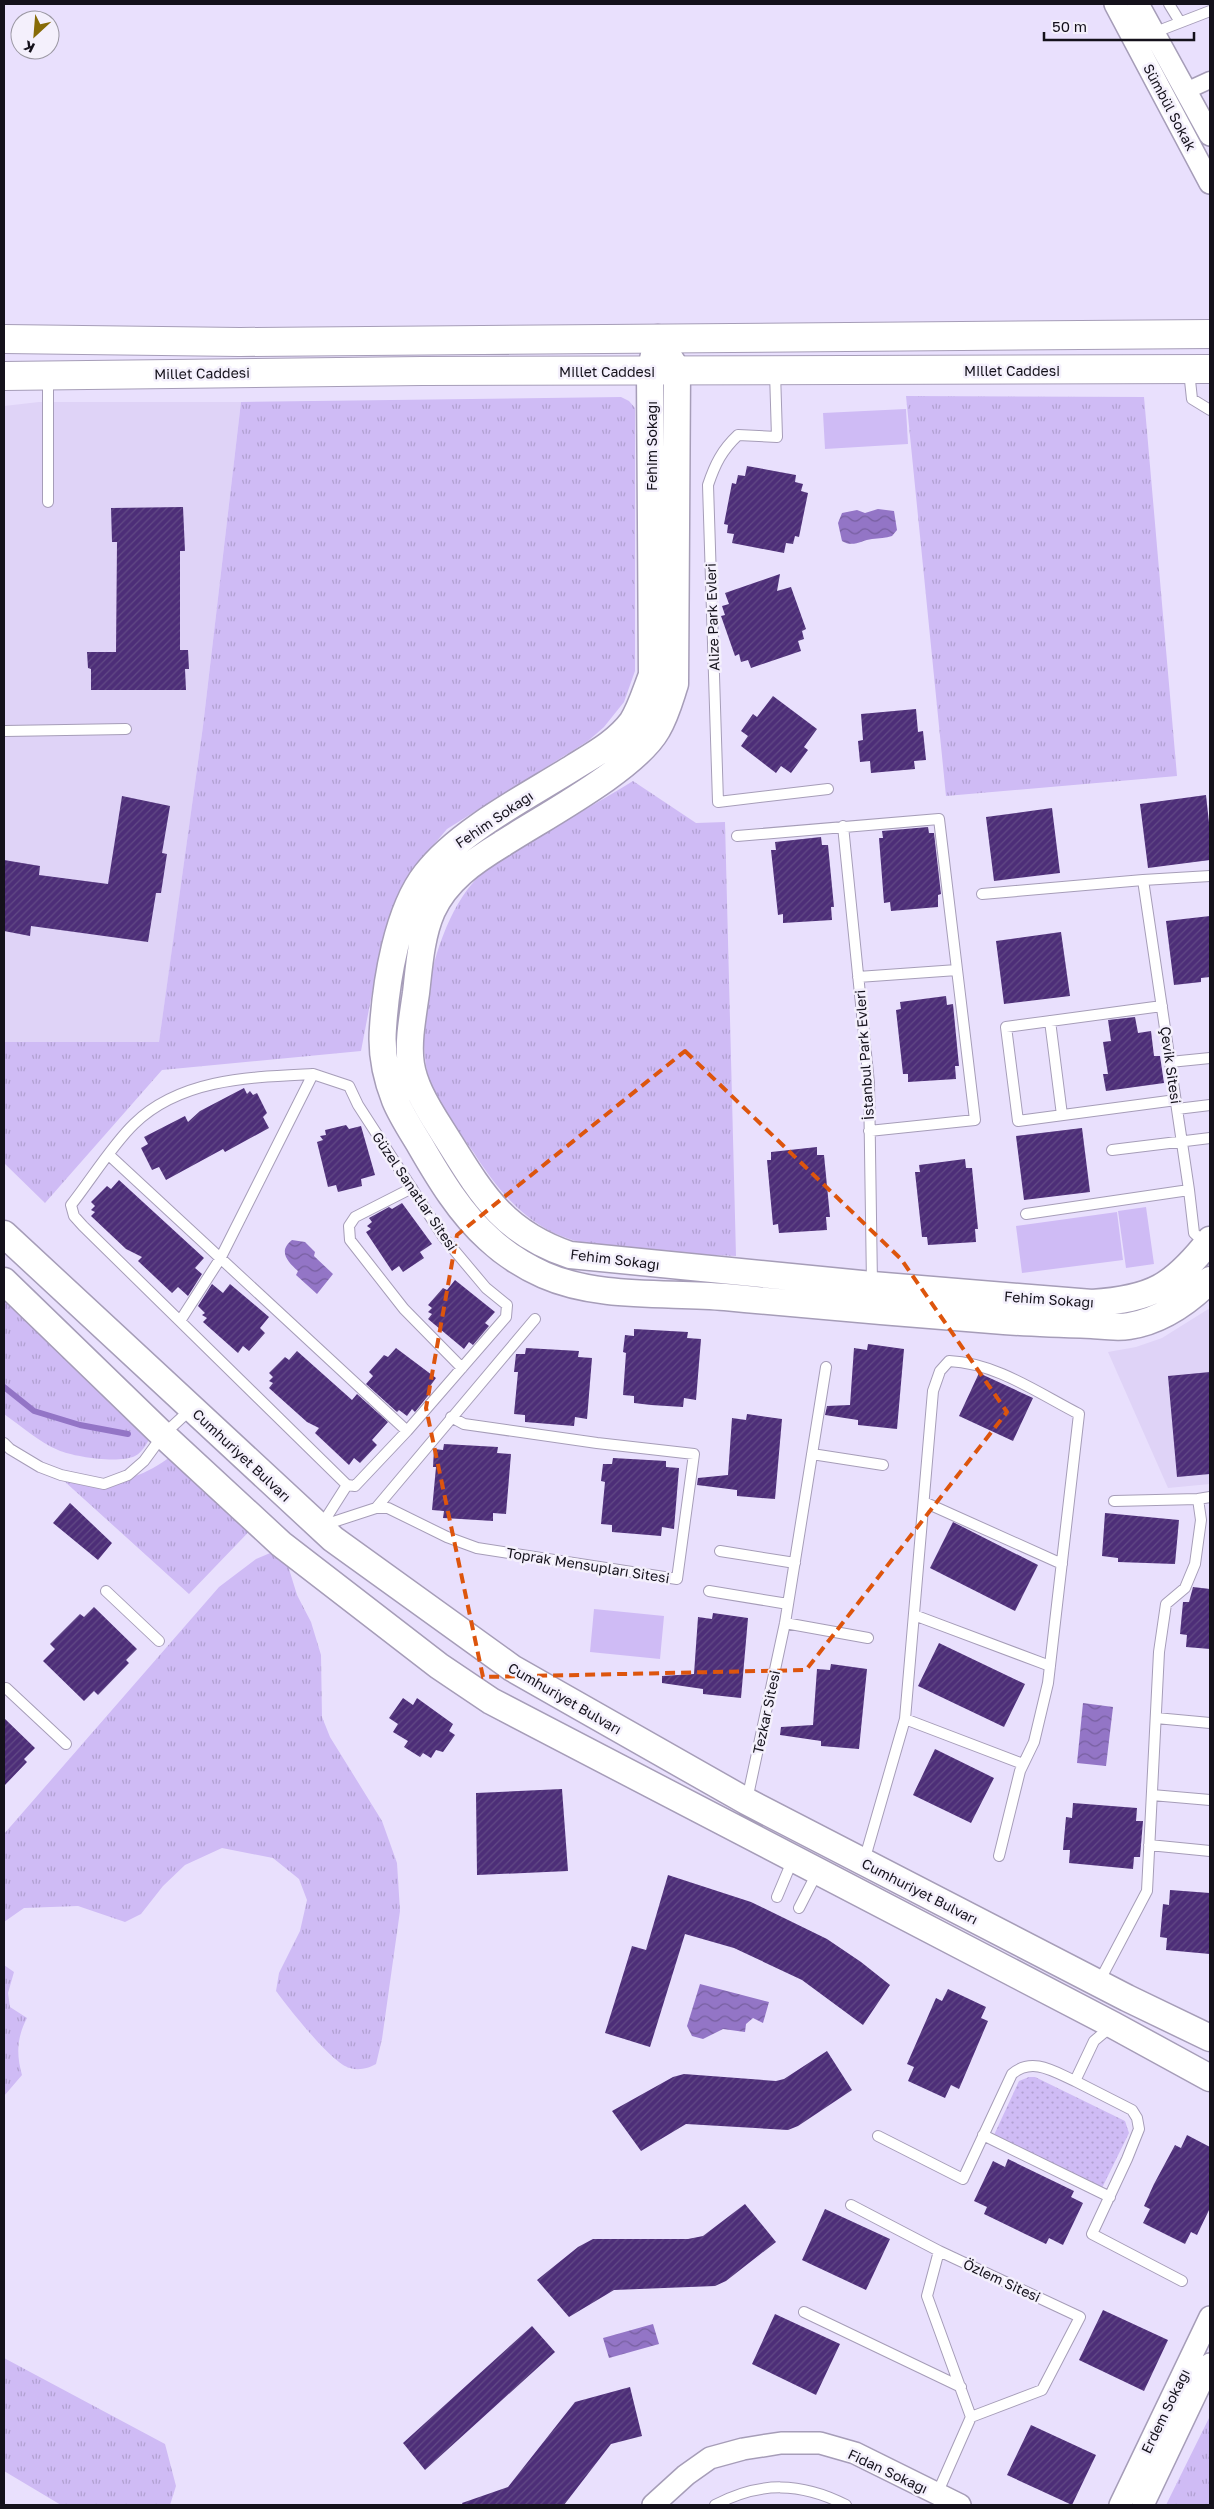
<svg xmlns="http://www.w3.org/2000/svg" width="1214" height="2509" font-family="'Golos Text',sans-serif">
<defs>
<pattern id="grass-tufts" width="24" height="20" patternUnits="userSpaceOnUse" patternTransform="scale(1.25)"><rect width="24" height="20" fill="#cfbbf5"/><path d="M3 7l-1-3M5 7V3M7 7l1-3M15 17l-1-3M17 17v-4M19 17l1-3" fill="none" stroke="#b1a0d1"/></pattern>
<pattern id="park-dots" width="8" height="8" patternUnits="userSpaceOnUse" patternTransform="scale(1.25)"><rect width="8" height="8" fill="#cfbbf5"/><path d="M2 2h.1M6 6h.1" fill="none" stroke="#b1a0d1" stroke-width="1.8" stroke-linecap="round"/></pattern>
<pattern id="water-waves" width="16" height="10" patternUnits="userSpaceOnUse" patternTransform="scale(1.25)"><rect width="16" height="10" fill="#9375c6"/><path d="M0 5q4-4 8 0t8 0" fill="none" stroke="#775fa0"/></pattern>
<pattern id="building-hatch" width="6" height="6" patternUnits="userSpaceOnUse" patternTransform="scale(1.25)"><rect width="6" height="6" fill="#4d2e78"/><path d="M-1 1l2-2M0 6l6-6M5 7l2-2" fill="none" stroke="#624a85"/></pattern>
</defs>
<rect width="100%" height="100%" fill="#e9e0fd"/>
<!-- built -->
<path fill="#dfd3f7" d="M39,402H241L203,726L159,1043L4,1042V406Z
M1210,1308V1484L1168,1488L1108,1352L1136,1347L1162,1338Z"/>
<!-- grass -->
<path fill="url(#grass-tufts)" d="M906,396L1144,397L1177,776L946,796Z
M621,397L629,401L635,408V671L624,702L604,727L588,741L447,829L414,868L392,913L382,941L361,1051L162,1070L45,1203L4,1163V1042H159L203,726L241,402Z
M633,781L696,823L725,822L736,1256C683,1253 601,1255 554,1233C518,1215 495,1186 474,1153C461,1134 442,1111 433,1091C410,1035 433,931 471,885C481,872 500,861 515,852C553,827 594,805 633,781Z
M4,1289L153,1432C149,1440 143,1452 135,1456C119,1464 74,1457 58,1450C39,1442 21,1426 4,1414Z
M184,1447L261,1519L189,1594L53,1471C116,1485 131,1487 184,1447Z
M275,1551L290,1558L289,1569L297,1595L311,1622L321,1655L322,1717L330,1737L382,1821L397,1863L400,1911L382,2039L376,2064C369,2068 359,2071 350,2068C332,2064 288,2007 276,1991L279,1973L300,1931L307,1900L299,1879L273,1858L222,1848L185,1865L163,1886L141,1914L125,1922L78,1906L24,1908L4,1922V1834L219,1587L256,1559Z
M4,1965L14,1972L8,1993L10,2007L27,2018C17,2037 16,2054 22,2075L4,2096Z
M4,2358L165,2444L176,2486L170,2505H61L4,2471Z
M1210,2416V2505H1166Z"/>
<!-- park -->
<path fill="url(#park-dots)" d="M1029,2077H1035L1125,2121L1129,2133L1102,2188L994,2135L1019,2081Z"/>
<!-- garden -->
<path fill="#cfbbf5" d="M906,409L908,444L825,449L823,413Z
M1146,1207L1154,1264L1126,1268L1118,1211Z
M1117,1212L1123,1260L1022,1273L1016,1226Z
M594,1609L664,1616L660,1659L590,1652Z"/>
<!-- water -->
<path fill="url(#water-waves)" d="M878,509L894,511L897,530L892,536C886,538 879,538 872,539C862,540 853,548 842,541L838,523L842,513L857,510L865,513Z
M292,1240L305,1242L315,1252L314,1256L333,1274L317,1294L296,1275L298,1271C287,1261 278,1251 292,1240Z
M1083,1703L1113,1707L1106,1766L1077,1763Z
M700,1984L769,2002L763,2023L753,2018L746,2024L745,2032L723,2029L703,2039L692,2036L687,2026Z
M653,2324L659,2344L609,2358L603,2338Z"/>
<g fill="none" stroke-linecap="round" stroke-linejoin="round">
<!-- stream -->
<path stroke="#9375c6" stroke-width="6" d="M4,1387L34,1411L80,1425L128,1434"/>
</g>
<!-- building -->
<path fill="url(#building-hatch)" d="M747,466L796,475L795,482L803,484L801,491L808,493L799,537L795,536L793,544L786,543L784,553L732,543L734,534L727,533L728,525L724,524L732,483L736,484L738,475L745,476Z
M183,507L185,551H180V650H188L189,669H185L186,690H91V669L88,668L87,652H116L117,542H112L111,508Z
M780,574L777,591L791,587L806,629L802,631L804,639L798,641L801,651L751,668L748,660L741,662L739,654L735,656L721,616L725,615L722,606L729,604L725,593Z
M773,696L817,729L804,747L808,750L791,773L781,766L776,773L741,746L748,736L741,731L753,714L757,717Z
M916,709L918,732L923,731L926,760L914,761L915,769L871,773L870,761L860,762L858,741L863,740L861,714Z
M1206,795L1210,832V860L1148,868L1140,804Z
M122,796L170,806L162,853L167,854L161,893H156L148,942L31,926L30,936L4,931V860L40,866L39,875L108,884Z
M1052,808L1060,873L994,881L986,817Z
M928,827L929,833H934L941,894L938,895V907L891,911L890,902L884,903L879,838H883L882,831Z
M821,837L822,845H828L834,907H831L832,920L783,923V914L778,915L771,850H776L775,842Z
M1210,916V977L1201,978V982L1174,985L1166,921Z
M1061,932L1070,996L1004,1004L996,941Z
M946,996L947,1005L953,1004L959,1066H955L956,1079L908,1082V1074H903L896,1010L901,1009L900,1002Z
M1135,1017L1138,1033L1151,1031L1154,1056H1160L1164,1083L1106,1091L1103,1074H1108L1103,1042L1111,1041L1108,1020Z
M244,1088L247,1094L250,1091L253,1095L257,1093L267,1113L263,1117L269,1128L225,1152L223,1149L166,1180L159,1167L152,1170L141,1148L148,1144L144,1137L185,1116L188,1122L200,1111Z
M346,1125L349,1129L361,1126L375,1175L361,1179L362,1186L338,1192L336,1185L328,1187L317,1142L323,1140L320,1136L326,1135L325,1130Z
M1082,1128L1090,1192L1024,1200L1016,1136Z
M817,1147V1155H824L830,1217H826L827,1230L779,1233L778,1224L773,1225L767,1160H771V1152Z
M965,1159L966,1168H972L978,1229H975L976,1242L928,1245L927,1237H922L915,1172H920L919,1165Z
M119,1180L204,1258L195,1268L202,1274L188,1296L178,1287L172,1293L138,1261L142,1257L126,1249L91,1216L95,1212L91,1210L95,1206L91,1202L107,1186L111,1189Z
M402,1203L432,1244L420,1252L424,1258L403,1272L399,1266L392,1271L366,1232L371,1229L367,1226L372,1222L369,1218L389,1207L392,1209Z
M455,1280L495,1312L485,1323L489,1326L473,1345L469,1342L464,1349L428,1319L432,1314L428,1312L432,1308L428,1305L443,1288L447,1290Z
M212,1284L223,1293L230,1284L269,1317L260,1328L265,1333L249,1351L243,1346L238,1353L203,1322L207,1318L202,1315L205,1313L198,1306Z
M634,1329L688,1332L687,1338L701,1339L696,1400L684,1398L683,1407L651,1405L634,1403V1396L623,1395L626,1353L623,1352L625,1335L634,1336Z
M868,1344L904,1349L897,1429L858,1425V1420L825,1415L827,1406L850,1405L854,1348L867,1350Z
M396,1348L436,1378L428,1389L431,1392L415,1412L412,1409L407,1416L399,1410L397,1412L366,1384L373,1376L369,1372L384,1355L388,1357Z
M526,1348L579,1351L578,1357L592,1358L587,1419L575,1417L574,1426L525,1422V1415L514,1414L518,1372H514L516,1354H525Z
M297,1351L352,1400L357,1394L388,1422L372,1440L377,1445L360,1463L354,1458L349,1465L315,1433L319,1428L307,1422L269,1388L273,1383L269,1381L273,1377L269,1373L285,1357L289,1360Z
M1210,1372V1474L1177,1477L1168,1376Z
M979,1373L1033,1398L1013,1441L959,1416Z
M747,1414L782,1419L775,1499L737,1496V1490L697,1485L698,1478L728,1475L732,1418L746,1420Z
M444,1444L498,1447L497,1453L511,1454L506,1514L493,1513V1521L461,1519L443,1518L444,1511L432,1510L436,1467H433L434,1449L443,1450Z
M613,1458L666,1461V1467L679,1468L674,1529L662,1527L661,1536L612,1532V1525L601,1524L605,1482L601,1481L603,1464H612Z
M70,1503L112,1543L98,1560L53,1523Z
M1105,1513L1179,1520L1175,1564L1118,1562V1558L1102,1556Z
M953,1522L1038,1565L1015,1611L930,1568Z
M1193,1587L1210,1589V1649L1186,1647L1187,1635L1180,1634L1183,1602H1189Z
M94,1607L137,1649L126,1660L129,1663L98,1695L94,1691L84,1701L43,1661L55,1649L50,1644L80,1614L84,1617Z
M713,1613L748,1618L741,1698L703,1694V1689L662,1683V1676L694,1674L698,1617L712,1619Z
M939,1643L1025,1684L1004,1727L918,1686Z
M831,1664L867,1669L859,1749L821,1746V1741L780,1735L781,1727L813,1725L817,1669L830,1670Z
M403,1698L413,1705L417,1698L453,1724L449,1731L455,1735L443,1752L436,1750L431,1758L423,1753L420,1757L404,1747L408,1741L393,1732L398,1724L389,1718Z
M4,1718L35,1748L24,1759L27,1762L4,1786Z
M935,1749L994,1778L971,1823L913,1795Z
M562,1789L568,1871L477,1875L476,1793Z
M1073,1803L1137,1808L1136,1821H1143L1140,1857H1134L1133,1869L1069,1863L1070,1850H1063L1066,1817L1072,1818Z
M668,1875L751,1902L827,1939L861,1962L890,1985L863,2025L802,1980L734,1948L685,1934L650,2047L605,2033L632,1946L646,1950Z
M1170,1890L1210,1893V1954L1166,1950L1167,1938L1160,1937L1163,1904L1169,1905Z
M948,1989L986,2007L981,2018L988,2021L959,2089L951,2085L945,2098L908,2081L914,2067L907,2064L936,1998L942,2001Z
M827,2051L852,2090L798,2126L788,2130L686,2124L641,2151L612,2111L673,2077L684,2074L776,2081L784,2079Z
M1187,2135L1210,2147V2208L1197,2235L1191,2232L1185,2244L1143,2223L1150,2209L1144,2206L1154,2184L1175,2145L1181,2148Z
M1008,2159L1074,2191L1071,2197L1083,2203L1063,2245L1049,2238L1046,2244L1023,2233L984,2214L987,2207L974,2201L993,2161L1005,2167Z
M745,2204L776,2242L726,2281L715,2286L614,2290L569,2317L537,2280L578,2247L593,2239H688L703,2236Z
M825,2209L890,2239L866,2290L802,2260Z
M1103,2310L1168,2340L1144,2391L1079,2360Z
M775,2314L840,2344L816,2395L752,2364Z
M532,2326L555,2352L425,2470L403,2443Z
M630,2387L642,2436L611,2444L564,2505H463L462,2503L508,2487L575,2402Z
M1031,2425L1096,2455L1072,2505L1007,2475Z"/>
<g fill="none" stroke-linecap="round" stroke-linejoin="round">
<!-- service casing -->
<g stroke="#a69db8" stroke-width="12">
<path id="service" d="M1169,4L1180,22
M1153,33L1210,11
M1189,371L1192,399L1210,410
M775,372L777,437L738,435C722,450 715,464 708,485L718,802L828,789
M48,376V502
M5,731L126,729
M843,826L869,1083L872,1284
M737,836L939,819L975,1120L869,1131
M1143,880L1210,876
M982,894L1143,880L1189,1190L1194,1233L1206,1244
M858,977L957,970
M1162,1006L1006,1027L1018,1121L1176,1100
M1050,1021L1062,1115
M1170,1062L1210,1058
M313,1074C253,1077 181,1078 134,1124C113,1144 90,1181 71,1205L74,1216L83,1226L347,1485L321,1526
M1177,1109L1210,1105
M1112,1150L1210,1138
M109,1155L407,1431
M412,1188L355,1217L349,1226L350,1240L404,1309L462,1368
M1026,1214L1189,1190
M180,1321L220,1259L313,1074L349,1086L358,1105L444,1238L486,1288L507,1305L506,1317L407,1431L355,1486L347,1485
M4,1443L10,1449L40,1467L61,1475L104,1484L128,1475L144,1461L163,1435L191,1409
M812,1454L883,1465
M1114,1501L1198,1499
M924,1502L1062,1564
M376,1508L535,1319
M321,1526L376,1508H388L447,1537L477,1548L677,1579L694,1454L597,1443L464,1424L451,1417
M720,1551L795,1563
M106,1591L159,1641
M709,1591L788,1604
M914,1615L1050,1666
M785,1623L868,1638
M6,1688L66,1744
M1156,1718L1210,1723
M905,1719L1023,1764
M1152,1795L1210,1800
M747,1800L785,1623L826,1367
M1149,1845L1210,1851
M864,1861L905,1719L933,1391L940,1371L949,1361C996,1363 1038,1393 1079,1414L1048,1683L1034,1742L1020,1771L999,1856
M777,1897L793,1859
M799,1908L818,1871
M1099,1982L1147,1891L1159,1652L1166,1604L1185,1588L1195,1564L1201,1520L1198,1499L1210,1497
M1075,2081L1132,2110L1137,2118L1139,2129L1127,2159L1092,2234L1182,2281
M983,2135L1110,2197
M878,2136L963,2179L1012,2074C1032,2057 1053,2071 1075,2081L1094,2041L1113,2025
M851,2205L939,2251
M804,2312L961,2387
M937,2494L971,2417L927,2296L939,2251L1080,2317L1042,2390L971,2417
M715,2505C760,2481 801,2482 846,2505"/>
</g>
<!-- pedestrian casing -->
<g stroke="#a69db8" stroke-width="19">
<path id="pedestrian" d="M1186,91L1210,80"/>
</g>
<!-- minor casing -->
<g stroke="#a69db8" stroke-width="24">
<path id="minor" d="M1115,4L1210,183
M1138,4L1210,135
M653,2505L686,2475L710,2458L743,2449L781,2443H820L855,2453L960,2505
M1120,2505L1210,2317
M1143,2505L1210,2364"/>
</g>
<!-- tertiary casing -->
<g stroke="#a69db8" stroke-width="29">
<path id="tertiary" d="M658,338L650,372L652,675C646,690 641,708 632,722C617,742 595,754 574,767C528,796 459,831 426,874C397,911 386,982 383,1028C381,1052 386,1077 395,1100C401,1115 411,1130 420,1145C439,1178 460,1213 489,1239C505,1254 524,1266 544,1275C598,1299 667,1292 725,1297C818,1306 911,1314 1004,1321C1033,1323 1062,1324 1092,1325C1104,1326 1117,1328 1129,1326C1161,1321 1188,1302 1210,1280
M665,351L677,370L675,684C670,699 666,715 657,730C635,769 542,818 502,844C474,861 446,880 432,911C421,936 419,967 416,993C406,1059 404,1071 441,1129C479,1189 499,1231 570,1255L872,1285L1092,1303C1152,1299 1173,1287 1210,1240
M4,1234L333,1539L512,1668L746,1801L1127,1998L1210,2038
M4,1281L163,1435L281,1544L439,1666L491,1701L1113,2025L1210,2078"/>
</g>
<!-- primary casing -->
<g stroke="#a69db8" stroke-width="30">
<path id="primary" d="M4,339L240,342L1210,334
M4,376L422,371L1210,369"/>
</g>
<!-- service -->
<use href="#service" stroke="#fff" stroke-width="10"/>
<!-- pedestrian -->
<use href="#pedestrian" stroke="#fff" stroke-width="16"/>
<!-- minor -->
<use href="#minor" stroke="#fff" stroke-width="21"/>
<!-- tertiary -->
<use href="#tertiary" stroke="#fff" stroke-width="26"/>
<!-- primary -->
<use href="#primary" stroke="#fff" stroke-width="28"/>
</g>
<!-- marked area -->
<path fill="none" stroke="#dd550d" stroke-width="4" stroke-dasharray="10 6" stroke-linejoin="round" d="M685,1051L901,1259L1007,1412L806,1670L483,1677L426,1408L457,1235Z"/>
<g text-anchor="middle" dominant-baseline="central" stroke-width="5" stroke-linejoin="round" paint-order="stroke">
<!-- street labels -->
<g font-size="14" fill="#14111b" stroke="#f4f0fc">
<text transform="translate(1170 107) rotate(62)">Sümbül Sokak</text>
<text x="1012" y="370">Millet Caddesi</text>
<text x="607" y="371">Millet Caddesi</text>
<text transform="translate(202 373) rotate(-1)">Millet Caddesi</text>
<text transform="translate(651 446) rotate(-90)">Fehim Sokağı</text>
<text transform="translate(712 617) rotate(-92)">Alize Park Evleri</text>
<text transform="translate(494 819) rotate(-34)">Fehim Sokağı</text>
<text transform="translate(864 1055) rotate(-94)">İstanbul Park Evleri</text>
<text transform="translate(1171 1065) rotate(82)">Çevik Sitesi</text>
<text transform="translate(415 1191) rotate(56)">Güzel Sanatlar Sitesi</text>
<text transform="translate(615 1259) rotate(7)">Fehim Sokağı</text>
<text transform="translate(1049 1299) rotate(4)">Fehim Sokağı</text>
<text transform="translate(242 1455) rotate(43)">Cumhuriyet Bulvarı</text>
<text transform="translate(588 1565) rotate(9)">Toprak Mensupları Sitesi</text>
<text transform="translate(565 1698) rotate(30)">Cumhuriyet Bulvarı</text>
<text transform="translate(766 1712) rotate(-78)">Tezkar Sitesi</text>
<text transform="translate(920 1891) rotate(27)">Cumhuriyet Bulvarı</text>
<text transform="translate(1002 2280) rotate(25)">Özlem Sitesi</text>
<text transform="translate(1165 2411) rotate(-64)">Erdem Sokağı</text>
<text transform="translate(888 2471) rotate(25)">Fidan Sokağı</text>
</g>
</g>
<!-- border -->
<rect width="1214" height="2509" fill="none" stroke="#14111b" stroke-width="10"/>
<!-- north arrow -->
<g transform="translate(35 35) rotate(206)"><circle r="24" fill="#f4f0fc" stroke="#9a97a2"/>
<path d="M0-4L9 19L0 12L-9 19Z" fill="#876b07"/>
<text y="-8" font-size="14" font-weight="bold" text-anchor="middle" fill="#14111b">K</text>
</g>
<!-- scale -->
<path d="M1044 32v8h150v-8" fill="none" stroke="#14111b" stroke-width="2.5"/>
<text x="1052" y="32" font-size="15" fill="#14111b" stroke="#f4f0fc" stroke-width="4" paint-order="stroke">50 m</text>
</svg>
